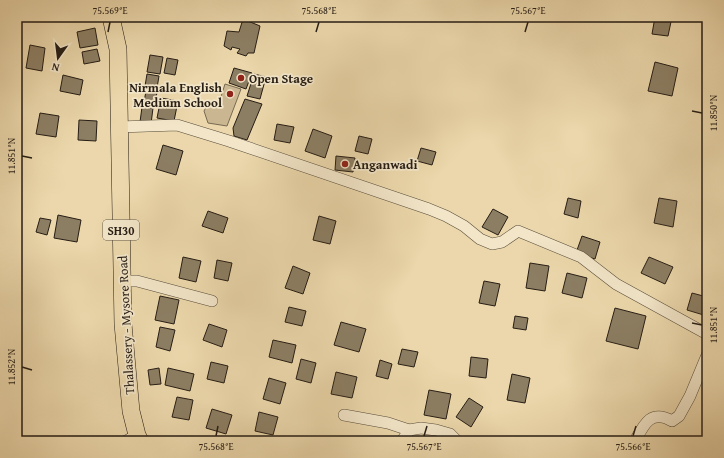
<svg xmlns="http://www.w3.org/2000/svg" width="724" height="458" font-family="'Gentium Book Plus',serif">
<rect width="100%" height="100%" fill="#ebd7ab"/>
<filter id="stains"><feTurbulence type="fractalNoise" baseFrequency=".005" numOctaves="4"/><feColorMatrix values="0 0 0 0 .2 0 0 0 0 .09 0 0 0 0 .02 0 0 0 .5 -.17"/></filter>
<radialGradient id="worn" r=".72"><stop offset=".6" stop-color="#630" stop-opacity="0"/><stop offset="1" stop-color="#630" stop-opacity=".3"/></radialGradient>
<!-- green -->
<path fill="#cab791" stroke="#786a52" d="M225,84L241,89L227,126L208,123L204,111L209,102L219,103Z"/>
<!-- building -->
<path fill="#8c7e63" stroke="#261d14" d="M655,17H672L668,36L652,34Z
M243,19L260,26L254,53H248L246,56L237,53L240,49L232,47L231,50L224,46L227,31L239,32Z
M95,28L98,45L80,48L77,32Z
M30,45L45,48L42,71L26,68Z
M97,49L100,61L84,64L82,52Z
M150,55L163,57L160,74L147,72Z
M167,58L178,60L175,75L164,73Z
M655,62L678,68L672,96L648,91Z
M234,68L252,73L246,89L229,83Z
M147,74L159,76L157,88L145,86Z
M254,74L266,77L260,99L247,96Z
M63,75L83,80L80,95L60,91Z
M146,91L157,93L154,104L144,102Z
M161,98L178,101L174,121L157,118Z
M245,99L262,104L247,140L234,136L233,128Z
M142,107L153,108L151,124L140,122Z
M40,113L59,116L56,137L36,134Z
M79,120L97,121L96,141L78,140Z
M277,124L294,127L290,143L274,140Z
M313,129L332,136L325,158L305,151Z
M359,136L372,139L368,154L355,151Z
M163,145L183,151L176,175L156,169Z
M421,148L436,152L432,165L417,161Z
M336,156L355,158L353,172L335,170Z
M568,198L581,201L578,218L564,214Z
M659,198L677,201L673,227L654,223Z
M493,209L508,217L498,235L482,227Z
M208,211L228,218L223,233L202,226Z
M58,215L81,220L77,242L54,238Z
M319,216L336,221L330,244L313,240Z
M40,218L51,220L47,235L36,232Z
M582,236L600,242L595,259L576,253Z
M183,257L201,261L196,282L179,278Z
M649,257L673,267L665,284L641,273Z
M217,260L232,263L228,281L214,278Z
M530,263L549,266L545,291L526,288Z
M293,266L310,273L303,294L285,288Z
M567,273L587,278L582,298L562,293Z
M484,281L500,284L495,306L479,303Z
M692,293L707,297V316L687,310Z
M160,296L179,300L174,324L155,320Z
M289,307L306,311L302,326L285,322Z
M615,308L646,316L638,349L606,341Z
M515,316L528,318L526,330L513,328Z
M341,322L366,329L359,352L334,345Z
M209,324L227,330L222,347L203,340Z
M160,327L175,330L170,351L156,347Z
M273,340L296,345L292,363L269,357Z
M402,349L418,352L414,367L398,364Z
M471,357L488,359L486,378L469,376Z
M301,359L316,363L311,383L296,379Z
M380,360L392,364L388,379L376,376Z
M211,362L228,366L224,383L207,379Z
M159,368L161,384L150,385L148,370Z
M168,368L194,374L190,391L165,385Z
M336,372L357,377L352,398L331,394Z
M512,374L530,378L525,403L507,400Z
M269,378L286,383L280,404L263,399Z
M429,390L451,394L446,419L424,415Z
M177,397L193,400L189,420L172,417Z
M469,398L483,407L471,427L456,417Z
M212,409L232,415L226,434L206,428Z
M259,412L278,417L273,435L255,431Z"/>
<g fill="none" stroke-linecap="round" stroke-linejoin="round">
<!-- minor casing -->
<g stroke="#574c3a" stroke-width="12">
<path id="minor" d="M119,127L177,125L229,141L429,209L446,216L464,226L480,239L492,244L502,242L518,231L581,257L616,284L707,334
M123,281H137L212,301
M344,415L388,423L409,430
M126,441L137,435
M402,441L409,430L421,428L436,430L450,434L457,441
M635,441C644,424 651,409 672,421L679,416L690,396L707,355"/>
</g>
<!-- primary casing -->
<g stroke="#261d14" stroke-width="18">
<path id="primary" d="M111,17L118,49L123,324L131,411L137,435L140,441"/>
</g>
<!-- minor -->
<use href="#minor" stroke="#f2e5c8" stroke-width="11"/>
<!-- primary -->
<use href="#primary" stroke="#ebd7ab" stroke-width="17"/>
</g>
<!-- ticks -->
<path fill="none" stroke="#261d14" stroke-width="1.5" d="M108,32L110,22M316,32L319,22M525,32L528,22M692,111L702,113M22,156L32,158M692,323L702,325M22,367L32,370M216,436L218,426M424,436L427,426M633,436L636,426"/>
<!-- markers -->
<g fill="#8f2418" stroke="#f2e5c8" stroke-width="1.5">
<circle cx="241" cy="78" r="4"/>
<circle cx="230" cy="94" r="4"/>
<circle cx="345" cy="164" r="4"/>
</g>
<g text-anchor="middle" dominant-baseline="central" stroke-width="3.5" stroke-linejoin="round" paint-order="stroke">
<!-- shield labels -->
<rect fill="#f2e5c8" stroke="#63594a" stroke-width="1" x="103" y="220" width="36" height="20" rx="3"/>
<g font-size="12" font-weight="bold" fill="#261d14">
<text x="121" y="230">SH30</text>
</g>
<!-- poi labels -->
<g font-size="13" font-weight="bold" fill="#261d14" stroke="#f2e5c8" text-anchor="start">
<text x="249" y="78">Open Stage</text>
<text x="222" y="87" text-anchor="end">Nirmala English<tspan x="222" dy="15">Medium School</tspan></text>
<text x="353" y="164">Anganwadi</text>
</g>
<!-- street labels -->
<g font-size="13" fill="#261d14" stroke="#f2e5c8">
<text transform="translate(126 325) rotate(-93)">Thalassery - Mysore Road</text>
</g>
</g>
<!-- margin -->
<rect width="724" height="458" fill="none" stroke="#ebd7ab" stroke-width="44"/>
<!-- north arrow -->
<g transform="translate(58 58) rotate(194)" stroke="#f2e5c8" stroke-width="3" paint-order="stroke">
<path d="M0-3L7 15L0 10L-7 15Z" fill="#261d14"/>
<text y="-6" font-size="11" font-weight="bold" text-anchor="middle" fill="#261d14">N</text>
</g>
<rect x="22" y="22" width="680" height="414" fill="none" stroke="#261d14" stroke-width="1.5"/>
<g font-size="10" text-anchor="middle" fill="#261d14">
<text x="110" y="14">75.569°E</text>
<text x="319" y="14">75.568°E</text>
<text x="528" y="14">75.567°E</text>
<text transform="translate(713 113) rotate(-90)" y="4">11.850°N</text>
<text transform="translate(11 156) rotate(-90)" y="4">11.851°N</text>
<text transform="translate(713 325) rotate(-90)" y="4">11.851°N</text>
<text transform="translate(11 367) rotate(-90)" y="4">11.852°N</text>
<text x="216" y="450">75.568°E</text>
<text x="424" y="450">75.567°E</text>
<text x="633" y="450">75.566°E</text>
</g>
<rect width="100%" height="100%" filter="url(#stains)"/>
<rect width="100%" height="100%" fill="url(#worn)"/>
</svg>
